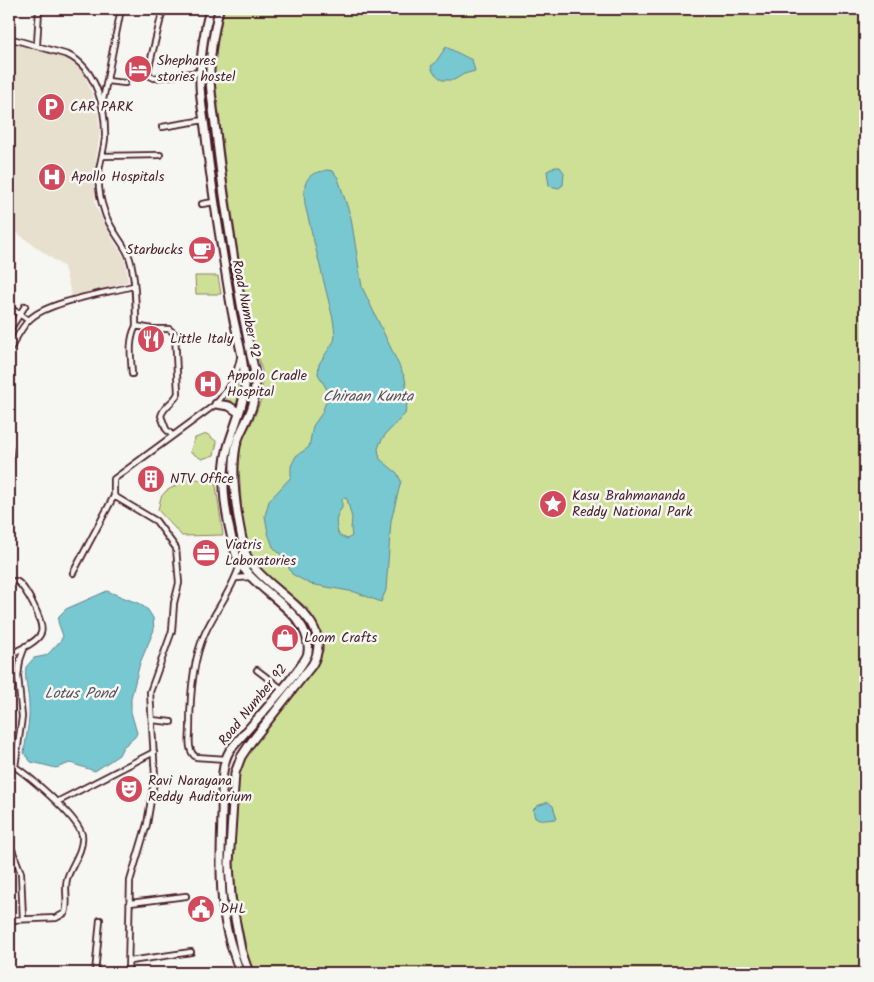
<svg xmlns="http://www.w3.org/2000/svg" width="874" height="982" font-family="Kalam,sans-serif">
<rect width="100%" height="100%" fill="#f6f6f2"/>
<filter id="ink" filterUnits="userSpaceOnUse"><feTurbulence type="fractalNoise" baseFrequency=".02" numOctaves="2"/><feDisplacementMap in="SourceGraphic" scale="10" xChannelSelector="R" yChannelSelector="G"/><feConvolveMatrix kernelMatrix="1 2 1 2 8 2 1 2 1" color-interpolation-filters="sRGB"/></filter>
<g filter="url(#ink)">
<!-- built -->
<path fill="#e8e0cf" d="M9,40L71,59L82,68L97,106L100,132L96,159L95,202L97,209L115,243L125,258L128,282L72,297L64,267L14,231L9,240Z"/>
<!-- green -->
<path fill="#cee095" stroke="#8c8060" d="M224,9H865V973H254L250,964L237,906L234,867L238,774L251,747L318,661L323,651L322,639L316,624L308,609L260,568L251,556L246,542L242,516L239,468L241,443L254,418L262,397V371L250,329L242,280L226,171L213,64Z
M195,276H218L221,294H196Z
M242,374L240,395L236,406L225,401L234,392Z
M207,434L217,442L214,455L202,459L190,452L195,438Z
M191,477L203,481L215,479L223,535L182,536L158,510L161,497L166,491Z"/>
<!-- water -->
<path fill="#77c8d0" stroke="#65848e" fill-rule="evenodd" d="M446,47L472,60L475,71L464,74L454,80H442L433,72L431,66L435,63Z
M555,167H560L564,173L563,185L559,188L549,186L547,171Z
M327,170L333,171L338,178L351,218L362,287L405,378L408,399L405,414L385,435L380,443L378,449L380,459L397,473L401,481L391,521L386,590L381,602L355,592L310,584L292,574L283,557L273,547L268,533L265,516L269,501L291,477V466L296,456L309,447L313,426L322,413L329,393L318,374L319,364L334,341L335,335L333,319L305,205C304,193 302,179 315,173C319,172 323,171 327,170ZM344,498L347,499L352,518L351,528L352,536L347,539L339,535C335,525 335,516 342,508V500Z
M107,591L140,604L148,610L153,618L154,630L140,663L131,698V712L137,733L135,737L123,747L119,755L95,771L70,763L56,768L36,763L31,762L24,753C26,737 30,722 29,706C29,692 24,680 26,667L34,658L44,656L48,654L61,640L63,636L58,622L59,616L66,609Z
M548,802L553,806L557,819L545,820L535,818L533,810L537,806Z"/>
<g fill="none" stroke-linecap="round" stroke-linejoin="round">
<!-- street casing -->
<g stroke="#4a1f2b" stroke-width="8">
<path id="street" d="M163,9L148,71L150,76L154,78L200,72
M9,38L68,55C96,68 106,109 105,138C104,150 100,161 99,172C98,184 100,199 104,210C108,227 121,239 128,254C135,269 136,309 136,326L152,329H169L175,334L178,393C174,403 164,405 161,416L166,429L172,435
M37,45L39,9
M107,81L125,83
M102,105L121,9
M162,127L204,120
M102,156L160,155
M202,204L214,202
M9,307L28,320
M9,331L25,306
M9,351C15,341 21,327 30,319C49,301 107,293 133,286
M132,374C131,357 128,341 136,326
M9,448L10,457L9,468
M114,496L156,521L176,548L179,583L174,603L172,631L150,692L155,776L147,824L130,881L128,973
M73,573L114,496V479L216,404C228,390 237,376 240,358
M237,578L250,577
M9,582L16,581C25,585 45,623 41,633C37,643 18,650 9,655
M257,670L282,689
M152,720L171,722
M226,759L196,757C187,751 190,738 190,728C190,697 192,661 205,633C216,609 233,589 240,564
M9,763C26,773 78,817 82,835C84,851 71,865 67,879C64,890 69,902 65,913L56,918L9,920
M15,767L22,717L18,676L20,660L25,646
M57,802L154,752
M9,842L21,873L23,919
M130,903L186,896
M130,961L191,952
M95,973L100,920"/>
</g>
<!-- secondary casing -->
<g stroke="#4a1f2b" stroke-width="11">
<path id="secondary" d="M210,9C204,31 201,54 200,77C199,96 204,117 206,137C212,193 222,249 231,305C235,331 245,358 245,384C245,404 233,428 228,447C219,481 226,517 235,551C245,590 313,609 308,652C307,666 243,734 230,750C219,768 223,793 222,814C221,851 219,889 226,925C229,942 235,957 240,973
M219,9C214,32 209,56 210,80C211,97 214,115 216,132C222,190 232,247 241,304C244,321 248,338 251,356C253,363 255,371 255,378C255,386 255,396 253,404C249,419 239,432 236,446C230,477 237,517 244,548C252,589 342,613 312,665L251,742L241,757L235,773L229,863L231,897L241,950L249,973
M216,404L229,406L238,412"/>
</g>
<!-- street -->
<use href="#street" stroke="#f6f6f2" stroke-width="4.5"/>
<!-- secondary -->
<use href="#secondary" stroke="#f6f6f2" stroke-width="7"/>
</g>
</g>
<!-- icons -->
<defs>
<g id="hotel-disc" transform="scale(1.4375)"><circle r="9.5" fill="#d1495b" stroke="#f6f6f2"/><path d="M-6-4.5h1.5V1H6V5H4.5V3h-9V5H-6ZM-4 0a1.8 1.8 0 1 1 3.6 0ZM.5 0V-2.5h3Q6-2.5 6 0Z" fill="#fff"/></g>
<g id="parking-disc" transform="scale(1.4375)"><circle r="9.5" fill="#d1495b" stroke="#f6f6f2"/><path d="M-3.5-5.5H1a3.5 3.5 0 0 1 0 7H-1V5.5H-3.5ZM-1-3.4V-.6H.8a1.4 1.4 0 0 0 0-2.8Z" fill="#fff"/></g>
<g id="hospital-disc" transform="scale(1.4375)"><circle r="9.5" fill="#d1495b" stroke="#f6f6f2"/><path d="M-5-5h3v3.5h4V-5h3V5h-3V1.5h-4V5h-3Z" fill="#fff"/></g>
<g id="cafe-disc" transform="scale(1.4375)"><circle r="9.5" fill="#d1495b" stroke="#f6f6f2"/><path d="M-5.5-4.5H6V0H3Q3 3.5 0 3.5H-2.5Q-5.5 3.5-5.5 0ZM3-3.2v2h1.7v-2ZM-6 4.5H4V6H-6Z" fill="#fff"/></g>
<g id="restaurant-disc" transform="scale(1.4375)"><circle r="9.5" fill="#d1495b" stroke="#f6f6f2"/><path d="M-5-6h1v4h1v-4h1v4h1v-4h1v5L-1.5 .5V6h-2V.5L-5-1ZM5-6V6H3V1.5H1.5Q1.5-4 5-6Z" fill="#fff"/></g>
<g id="building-disc" transform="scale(1.4375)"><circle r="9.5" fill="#d1495b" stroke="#f6f6f2"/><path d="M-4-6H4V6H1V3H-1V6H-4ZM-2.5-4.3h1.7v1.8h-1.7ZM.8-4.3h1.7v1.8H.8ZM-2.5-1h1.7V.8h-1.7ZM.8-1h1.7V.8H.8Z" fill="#fff"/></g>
<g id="sight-disc" transform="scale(1.4375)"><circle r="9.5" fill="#d1495b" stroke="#f6f6f2"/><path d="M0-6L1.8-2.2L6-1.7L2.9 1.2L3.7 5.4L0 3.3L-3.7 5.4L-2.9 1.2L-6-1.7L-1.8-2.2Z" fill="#fff"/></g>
<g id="office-disc" transform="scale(1.4375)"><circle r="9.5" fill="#d1495b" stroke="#f6f6f2"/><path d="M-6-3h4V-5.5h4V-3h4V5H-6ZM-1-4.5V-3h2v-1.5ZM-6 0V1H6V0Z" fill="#fff"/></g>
<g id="shop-disc" transform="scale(1.4375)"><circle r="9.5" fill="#d1495b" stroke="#f6f6f2"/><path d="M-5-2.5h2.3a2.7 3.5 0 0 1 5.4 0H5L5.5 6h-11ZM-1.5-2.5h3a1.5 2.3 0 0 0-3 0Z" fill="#fff"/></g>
<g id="theatre-disc" transform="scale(1.4375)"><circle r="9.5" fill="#d1495b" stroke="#f6f6f2"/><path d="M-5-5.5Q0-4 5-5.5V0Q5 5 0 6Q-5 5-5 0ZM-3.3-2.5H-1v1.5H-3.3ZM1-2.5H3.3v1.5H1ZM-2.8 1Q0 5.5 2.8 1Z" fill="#fff"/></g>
<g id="civic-disc" transform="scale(1.4375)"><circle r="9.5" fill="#d1495b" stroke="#f6f6f2"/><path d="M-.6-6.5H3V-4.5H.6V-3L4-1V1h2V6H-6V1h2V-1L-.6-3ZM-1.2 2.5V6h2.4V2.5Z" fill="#fff"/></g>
</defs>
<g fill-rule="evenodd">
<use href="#hotel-disc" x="138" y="69"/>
<use href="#parking-disc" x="51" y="107"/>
<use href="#hospital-disc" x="52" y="177"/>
<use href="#cafe-disc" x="202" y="250"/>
<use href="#restaurant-disc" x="151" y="339"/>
<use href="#hospital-disc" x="208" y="384"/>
<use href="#building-disc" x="151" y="479"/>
<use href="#sight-disc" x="553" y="504"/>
<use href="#office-disc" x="206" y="553"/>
<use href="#shop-disc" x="285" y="638"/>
<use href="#theatre-disc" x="129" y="789"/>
<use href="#civic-disc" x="201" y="909"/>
</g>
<g text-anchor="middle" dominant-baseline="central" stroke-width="5" stroke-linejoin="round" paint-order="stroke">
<!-- poi labels -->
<g font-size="14" fill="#4a1f2b" stroke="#f6f6f2" text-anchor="start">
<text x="157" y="61">Shephares<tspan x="157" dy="16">stories hostel</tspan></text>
<text x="70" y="107">CAR PARK</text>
<text x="71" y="177">Apollo Hospitals</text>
<text x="183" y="250" text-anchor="end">Starbucks</text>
<text x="170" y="339">Little Italy</text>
<text x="227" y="376">Appolo Cradle<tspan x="227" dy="16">Hospital</tspan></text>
<text x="170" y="479">NTV Office</text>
<text x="572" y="496">Kasu Brahmananda<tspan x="572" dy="16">Reddy National Park</tspan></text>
<text x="225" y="545">Viatris<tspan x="225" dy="16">Laboratories</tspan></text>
<text x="304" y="638">Loom Crafts</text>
<text x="148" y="781">Ravi Narayana<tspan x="148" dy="16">Reddy Auditorium</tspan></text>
<text x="220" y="909">DHL</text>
</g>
<!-- street labels -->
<g font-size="14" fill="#4a1f2b" stroke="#f6f6f2">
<text transform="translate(246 309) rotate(79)">Road Number 92</text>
<text transform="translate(253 705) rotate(-51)">Road Number 92</text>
</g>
<!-- water labels -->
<g font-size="15" font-style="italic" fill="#58525d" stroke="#f6f6f2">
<text x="368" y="397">Chiraan Kunta</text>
<text x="80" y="694">Lotus Pond</text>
</g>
</g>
<!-- margin -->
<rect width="874" height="982" fill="none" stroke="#f6f6f2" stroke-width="30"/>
<rect x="15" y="15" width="844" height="952" fill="none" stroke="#4a1f2b" stroke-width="2" filter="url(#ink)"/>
</svg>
